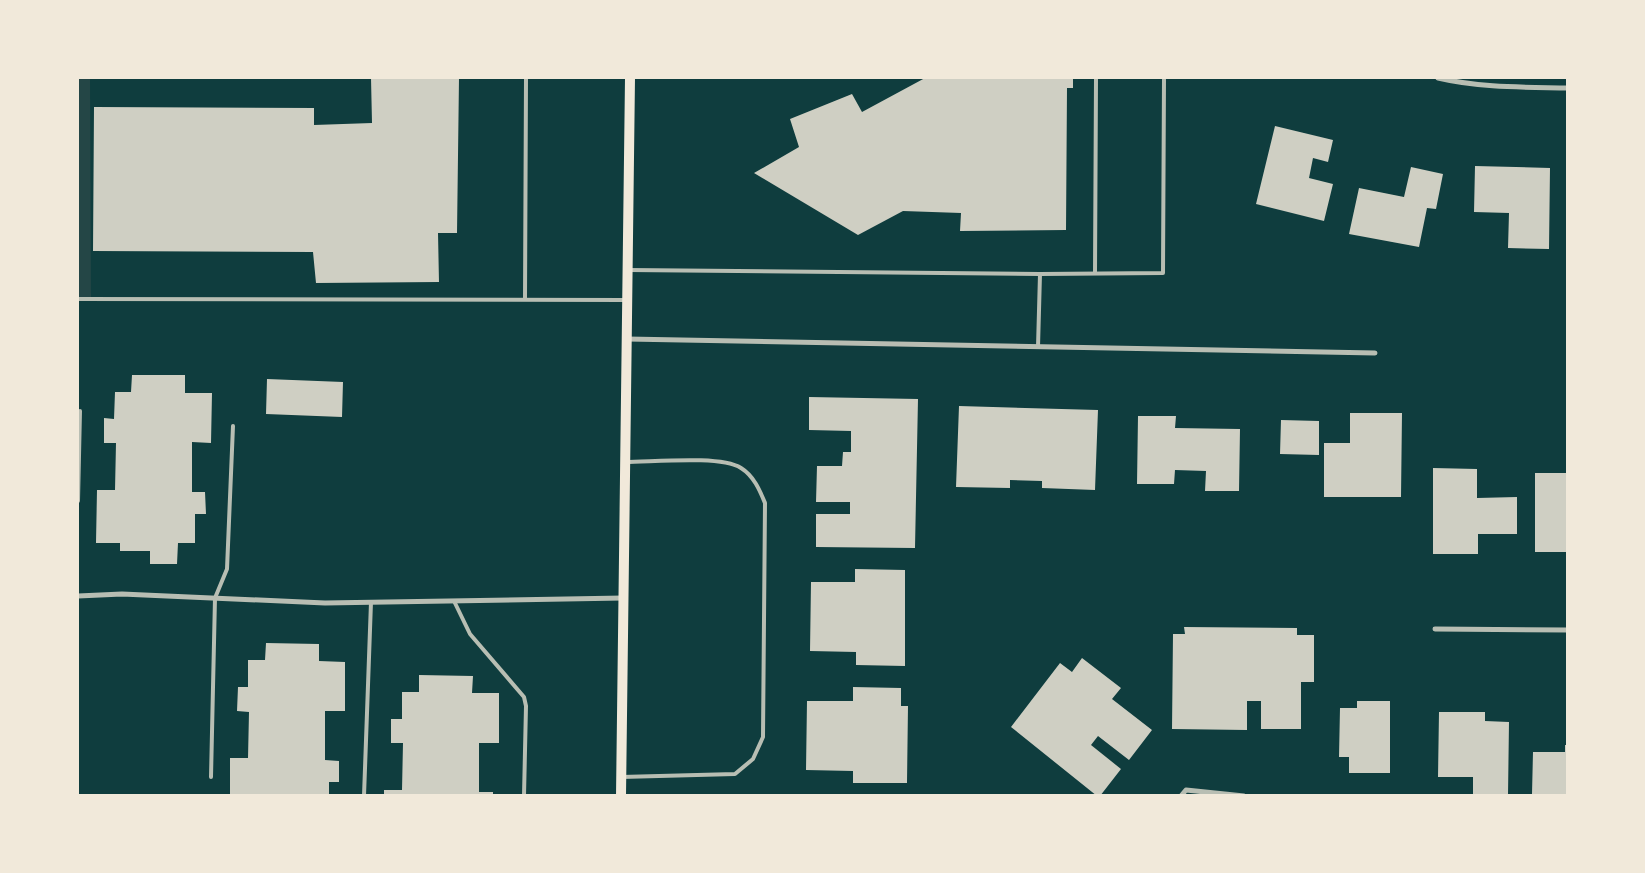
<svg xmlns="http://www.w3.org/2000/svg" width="1645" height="873" font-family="'Titillium Web',sans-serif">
<rect width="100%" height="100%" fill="#0f3d3e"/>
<!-- green -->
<path fill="#244646" d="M78,78H90L91,299L78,298Z"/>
<!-- building -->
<path fill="#cfcfc3" d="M371,78H459L457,233H438L439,282L316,283L313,252L93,251L94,107L314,108V125L372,123Z
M925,78H1073V88H1067L1066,230L960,231L961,213L903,211L858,235L754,173L799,147L790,119L852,94L862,112Z
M1275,126L1333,140L1328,162L1313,158L1309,178L1333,184L1324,221L1256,204Z
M1475,166L1550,168L1549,249L1508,248L1509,213L1474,212Z
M1411,167L1443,174L1436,209L1427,208L1419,247L1349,234L1359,188L1404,197Z
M132,375H185V393H212L211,443L192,442V492H205L206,514H195V543H178L177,564H150V551H120V543H96L97,490H115L116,443H104V418L114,419L115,392H131Z
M267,379L343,382L342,417L266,414Z
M809,397L918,399L915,548L816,547V514H850V502H816L817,466H842L843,452H851V431L809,430Z
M959,406L1098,410L1095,490L1042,488V481L1010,480V488L956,487Z
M1350,413H1402L1401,497H1324V443H1350Z
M1138,416H1176L1175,428L1240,429L1239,491H1205L1206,471L1175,470L1174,484H1137Z
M1281,420L1319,421V455L1280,454Z
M1433,468L1477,469V498L1517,497V534H1478V554H1433Z
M1535,473H1568V552H1535Z
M855,569L905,570V666L856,665V652L810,651L811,582H855Z
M1184,627L1297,628V635H1314V682H1301V729H1261V701H1247V730L1172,729L1173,634H1185Z
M266,643L319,644V661L345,662V711H325V760L339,761V782H329V796H230V758H248L249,712L237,711L238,687H248V660H265Z
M1082,658L1121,688L1112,699L1152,730L1129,760L1098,736L1091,745L1121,769L1100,796H1097L1011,727L1060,663L1072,672Z
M419,675L473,676L472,693H499V743H479V792H493V796H384V790H402L403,743H391V719H402V692H419Z
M853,687L901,688V706H908L907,783H853V771L806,770L807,701H853Z
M1357,701H1390V773H1349V757H1339L1340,708H1357Z
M1439,712H1485V721L1509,722L1508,796H1473V777H1438Z
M1565,745H1568V794H1532L1533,752H1565Z"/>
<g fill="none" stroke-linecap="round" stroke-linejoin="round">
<!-- service -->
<path stroke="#b8beb3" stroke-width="4" d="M628,270L1040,274
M1095,273L1096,78
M78,299L625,300
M525,300L526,78
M1038,347L1040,274L1163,273L1164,78
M78,501L80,411
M454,601L470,634L524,697L526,706L524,796
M211,777L215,598L227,569L233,426
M621,777L735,774L753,759L763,737L765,503C760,491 754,476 741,468C720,455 653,462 625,462
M364,796L371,602"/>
<!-- minor -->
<path stroke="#b8beb3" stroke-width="5" d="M1438,78C1481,88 1524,87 1568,88
M627,339L1375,353
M78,596L122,594L325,603L623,598
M1435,629L1568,630
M1181,796L1186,790L1244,796"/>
<!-- secondary -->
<path stroke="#f1e9da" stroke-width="10" d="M621,796L630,78"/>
</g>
<!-- border -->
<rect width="1645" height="873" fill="none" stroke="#f1e9da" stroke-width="158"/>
</svg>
